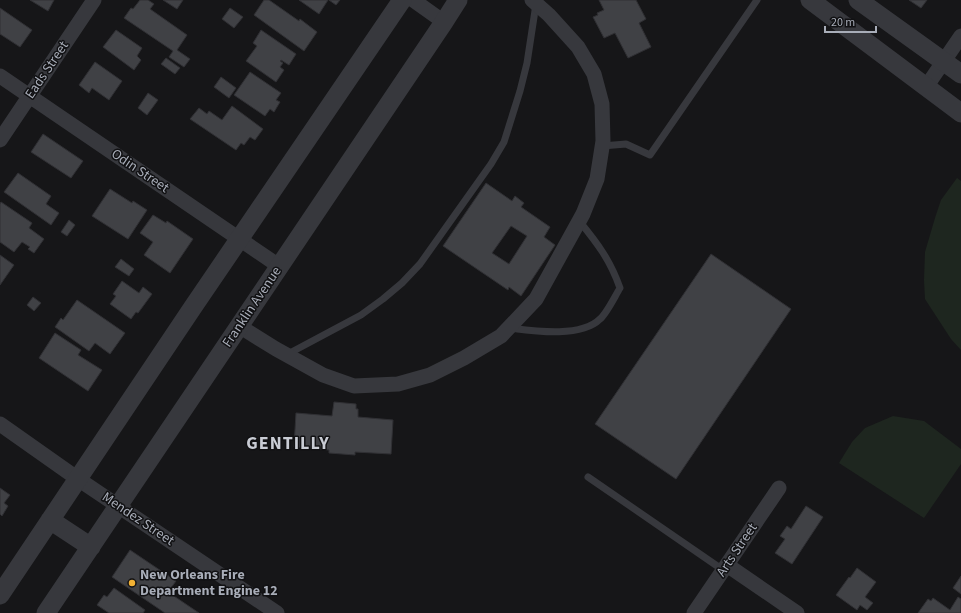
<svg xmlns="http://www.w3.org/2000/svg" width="961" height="613" font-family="'Source Sans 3',sans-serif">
<rect width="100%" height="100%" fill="#161618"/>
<!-- green -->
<path fill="#1e261f" d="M957,178L961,181V350L951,339L925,299L924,280L925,252L935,218L941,200Z
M893,416L924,421L961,449V464L924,518L839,463L852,442L865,428Z"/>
<!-- building -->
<path fill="#404145" stroke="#303034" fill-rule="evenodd" d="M30,0H54L48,11Z
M140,0H148L154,4L150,9L187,35L177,50L190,59L184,67L169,57L173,51L124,18L131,8L133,9Z
M163,0H183L177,9Z
M264,0H269L299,21L300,19L317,32L304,51L254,15Z
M299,0H328L319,14Z
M329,0H340L336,5Z
M599,0H636L646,19L639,23L651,47L628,58L615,33L604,38L593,17L598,15L597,13L604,10Z
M909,0H927L921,8Z
M0,8L32,30L20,47L0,34Z
M230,8L243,17L234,28L222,19Z
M116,30L142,48L137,56L141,60L134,70L103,47Z
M261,30L296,54L289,65L281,60L280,61L283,63L280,67L284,70L276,82L246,61L257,46L253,43Z
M166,58L180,68L175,74L161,64Z
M95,62L122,81L109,100L92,88L89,93L79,85Z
M250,72L281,93L276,100L280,102L274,112L270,109L265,116L234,95Z
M221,77L236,88L229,98L214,87Z
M148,93L158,100L147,115L138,108Z
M232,106L263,129L255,140L250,137L244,145L241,143L236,150L190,119L199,108L207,114L209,111L222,120Z
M43,134L83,161L71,178L31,152Z
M18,173L51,196L46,204L59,213L51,225L4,192Z
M486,183L512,201L515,196L524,203L521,207L550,227L544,237L555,245L521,296L509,287L508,290L443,246ZM511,226L527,236L509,264L492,253Z
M110,189L132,203L133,201L147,210L128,239L92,216Z
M1,202L32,223L29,228L44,239L34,253L28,249L30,247L22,242L14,252L0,242V204Z
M153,215L166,223L167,221L193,239L170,273L144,255L153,242L140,233Z
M69,220L75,225L67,236L61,232Z
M711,254L791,309L676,479L595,424Z
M0,255L14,265L0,285Z
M121,259L134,269L129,276L115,267Z
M122,281L139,293L143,287L152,294L138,313L136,312L131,319L110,304L116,296L113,294Z
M33,297L41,303L34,311L27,305Z
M77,300L125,333L110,354L95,343L89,351L55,327L61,318L63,320Z
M55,333L81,350L78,355L102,370L88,391L39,358Z
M334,402L356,404V409H358V417L393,420L391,454L355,452V455L329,453V450L294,447L296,413L332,416Z
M0,488L10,495L4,503L8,506L2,516L0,514Z
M806,506L823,517L792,564L775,553L785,539L780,536L787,526L791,529Z
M130,550L176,581L168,592L199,613H165L112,577Z
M857,568L876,582L865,597L873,603L867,610L860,605L857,610L836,595L849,577L850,578Z
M961,576V594L953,588Z
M114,588L145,610L143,613H109L97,605L104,595L107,597Z
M958,597L961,599V613H918L928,599L931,601L933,598L950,610Z"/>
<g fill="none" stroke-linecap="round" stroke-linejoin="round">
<!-- service -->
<path stroke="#37383d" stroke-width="7" d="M602,146L626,144L650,155L757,0
M510,328C534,331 581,338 600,319C607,313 615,296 620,288C610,260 598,244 580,222
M286,355L361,315L383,299L402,283L420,264L491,164L504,142L520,91L527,63L536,4
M588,477L723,570"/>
<!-- minor -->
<path stroke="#37383d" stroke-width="15" d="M413,0L444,22
M0,76L279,266
M926,87L961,36
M0,140L94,0
M239,326L276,349L323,375L354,386L398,384L430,375L464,358L501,336L536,299L583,214L597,179L603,141L602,104L594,74L578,47L549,15L532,0
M0,424L78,479L277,613
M727,565L797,613
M694,613L779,488"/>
<!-- tertiary -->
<path stroke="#37383d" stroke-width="19" d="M810,0L961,113
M858,0L961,74
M50,520L91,547
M0,595L193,307L402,0
M46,613L444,22L458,0"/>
</g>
<!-- markers -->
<circle fill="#f2b134" stroke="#111113" stroke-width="1.5" cx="132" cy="583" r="4"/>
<g text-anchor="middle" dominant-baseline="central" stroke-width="3" stroke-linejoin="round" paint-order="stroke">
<!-- street labels -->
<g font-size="14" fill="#a8adb8" stroke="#111113">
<text transform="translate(47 70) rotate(-56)">Eads Street</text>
<text transform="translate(140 171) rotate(34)">Odin Street</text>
<text transform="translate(252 307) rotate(-56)">Franklin Avenue</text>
<text transform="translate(138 519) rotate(34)">Mendez Street</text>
<text transform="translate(737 550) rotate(-56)">Arts Street</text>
</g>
<!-- poi labels -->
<g font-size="14" font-weight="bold" fill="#a8adb8" stroke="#111113" text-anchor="start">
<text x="140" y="575">New Orleans Fire<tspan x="140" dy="16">Department Engine 12</tspan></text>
</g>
<!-- district labels -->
<g font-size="18" font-weight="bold" letter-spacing="1" fill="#c9ccd4" stroke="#111113">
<text x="288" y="443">GENTILLY</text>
</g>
</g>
<!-- scale -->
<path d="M825 26v6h51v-6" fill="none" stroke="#a8adb8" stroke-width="2"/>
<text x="831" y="26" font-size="12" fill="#a8adb8" stroke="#111113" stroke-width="3" paint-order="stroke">20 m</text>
</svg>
